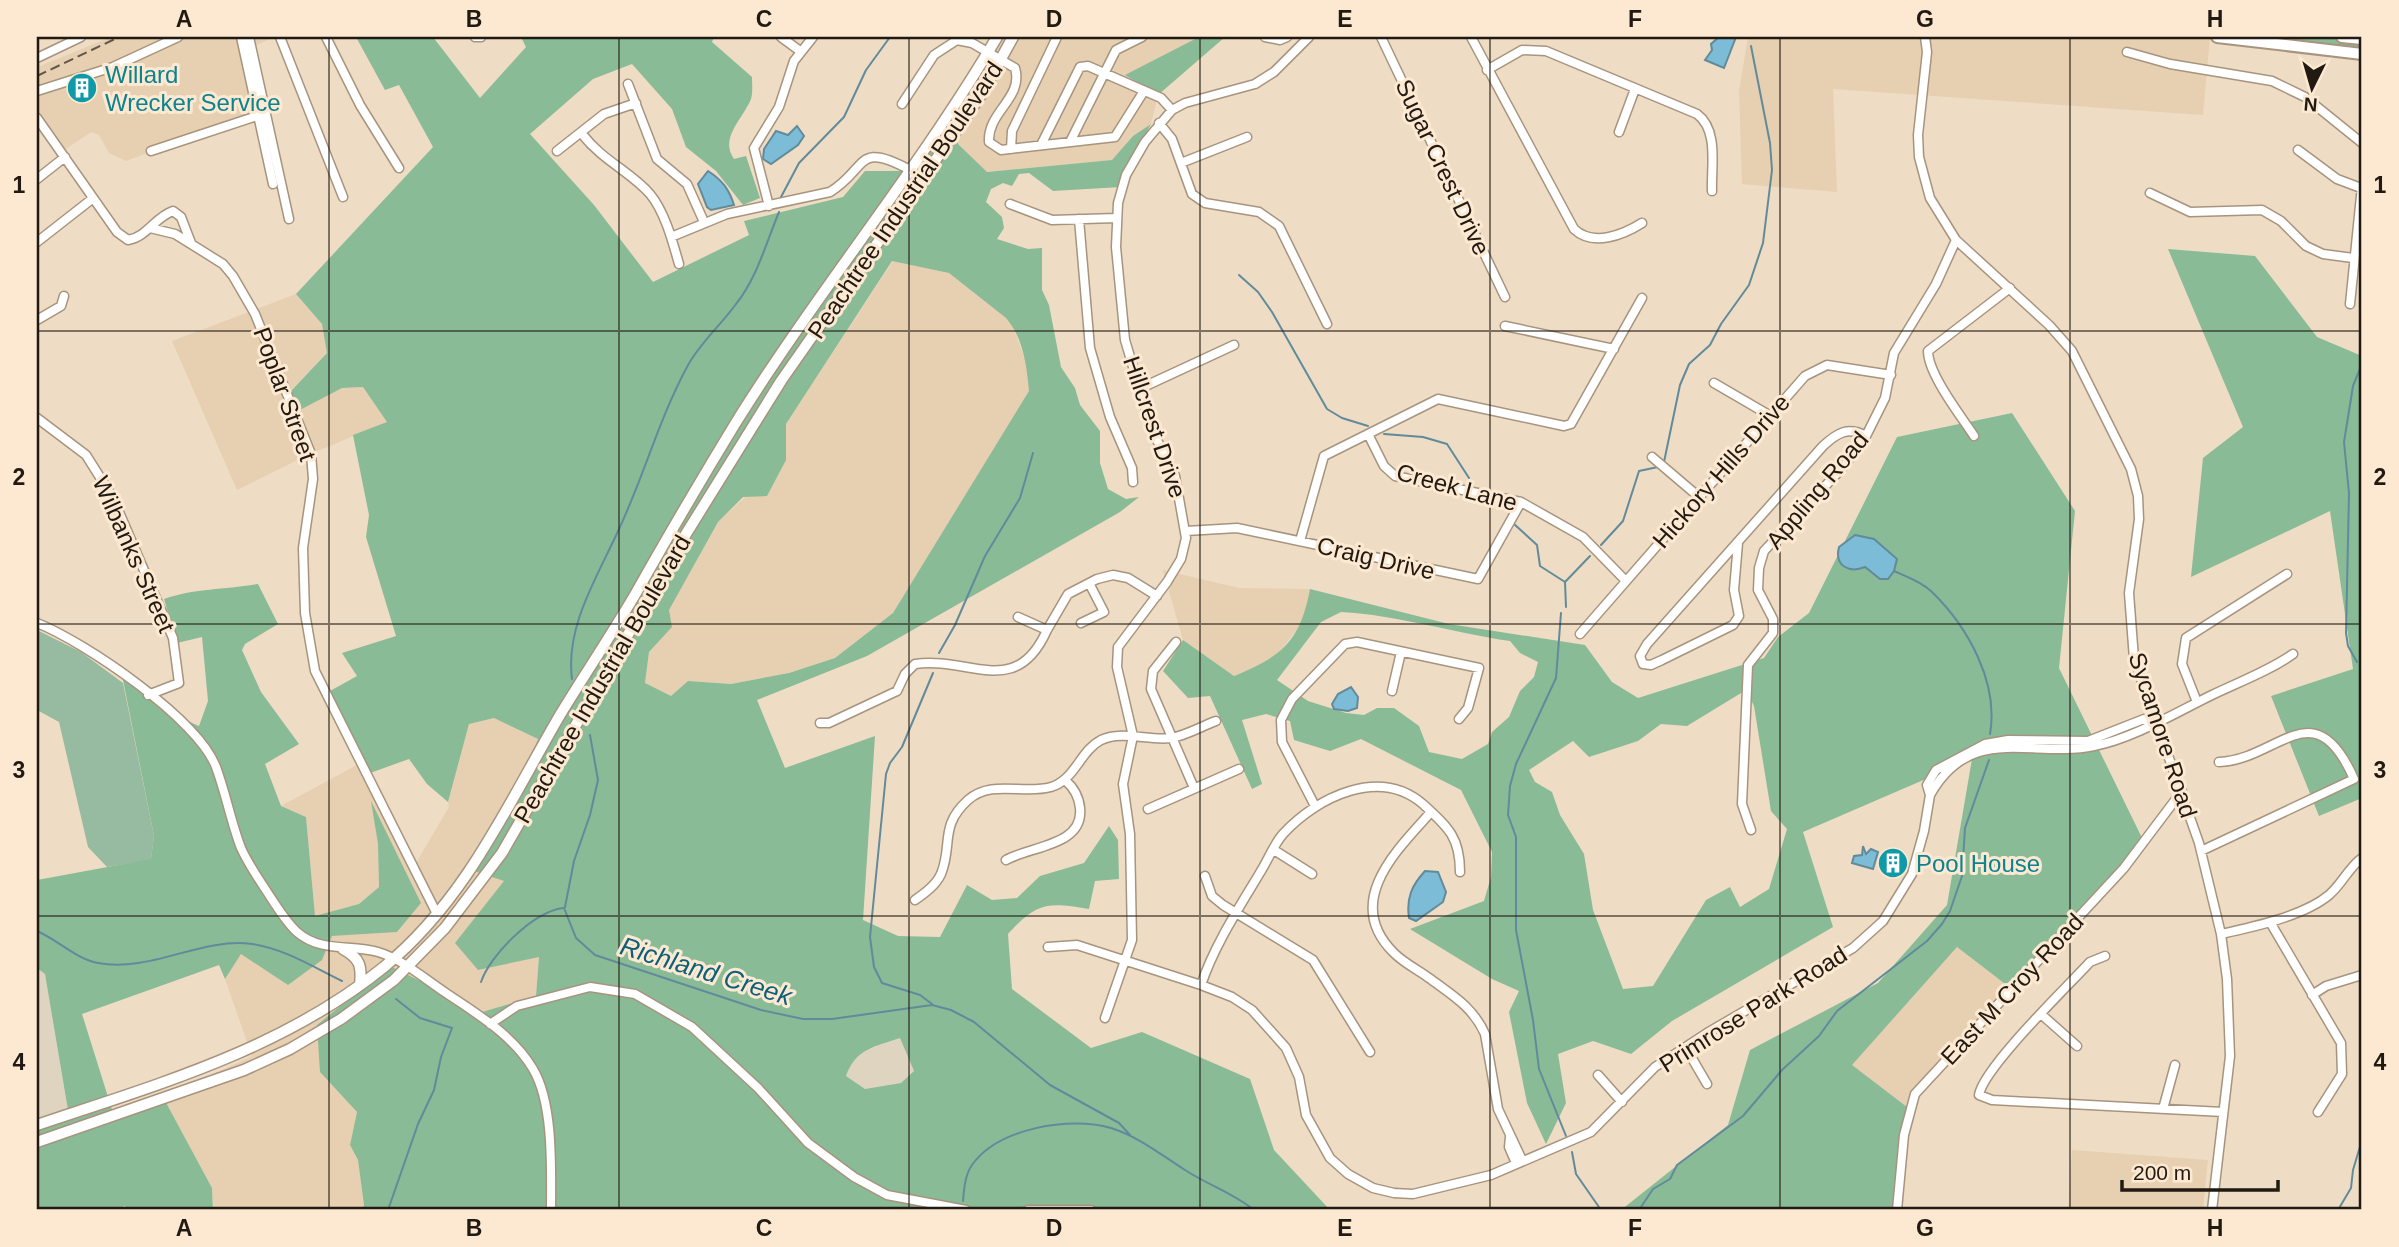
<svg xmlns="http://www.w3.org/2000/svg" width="2399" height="1247" font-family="Helvetica,sans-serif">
<rect width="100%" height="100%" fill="#efdcc4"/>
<!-- built -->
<path fill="#e7cfb1" d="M111,37H274L246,50L251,112L240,118L126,161L109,153L99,135L91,132L63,151L37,121V59L40,66Z
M992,37H1199V38L1126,75L1158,95L1151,124L1133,136L1112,160L986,172L959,145L942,118Z
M1748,37H2210L2203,115L1833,89L1837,192L1742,184L1739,91Z
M893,261L949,273L1006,318L1012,325L1027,364L1030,391L893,613L835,658L789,673L731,684L688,681L671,696L645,684L649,652L672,627L668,610L718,522L786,460V424Z
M296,294L322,324L327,353L290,391L296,411L342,388L363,387L388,422L310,454L237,490L172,341Z
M1163,570L1239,588L1310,589L1304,620L1274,659L1234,676L1183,640Z
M494,718L538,739L524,776L474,871L504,881L479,970L539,956L536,996L482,1012L320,1072L357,1112L350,1145L358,1160L364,1205L362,1210H214L212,1188L163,1097L252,1056L225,979L241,953L322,960L331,936L397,932L421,903L372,804L378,844L379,887L359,904L315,917L306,817L281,806L357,765L413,868L449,807L448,802L469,724Z
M1957,947L2013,990L1907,1107L1851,1065Z
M2072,1150L2208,1160L2203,1210H2068Z"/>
<!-- industrial -->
<path fill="#dfd4c0" d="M37,968L45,974L69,1117L37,1129Z
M900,1038L914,1071L901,1083L865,1089L846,1076L852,1060L864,1051Z"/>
<!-- green -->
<path fill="#97bba1" d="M37,630L81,652L123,683L154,836L151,860L107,867L88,847L59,722L37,710Z"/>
<!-- forest -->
<path fill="#89bb97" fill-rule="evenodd" d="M356,37H433L480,98L526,47L521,37H714L712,42L752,77C752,84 753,92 751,99C743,119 719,138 734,159L746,156L760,198L743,205L716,171L686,147L672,109L632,64L593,79L530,134L594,205L653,282L749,235L744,221L843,197L865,171H916L942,118L959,145L987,172L1112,160L1133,136L1151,124L1122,180L1121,187L1053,191L1029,173L1019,174L1012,186L1003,183L991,189L986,202L1002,217L1004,228L997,239L1028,249L1042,248V290L1049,305L1061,367L1075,388L1080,405L1100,431V463L1108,489L1126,499L1139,497L1120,512L867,656L757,700L785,768L875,736L863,920L898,936L940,937L967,885L992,900L1017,898L1040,876L1084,863L1109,826L1118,840L1119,879L1095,881L1089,909C1047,902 1037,902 1008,934L1012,989L1091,1048L1142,1032L1250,1079L1274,1150L1330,1210H362L364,1205L358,1160L350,1145L357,1112L320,1072L317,1025L390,966L482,1012L536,996L539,957L478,970L455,943L504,881L474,871L524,776L538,739L494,718L469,724L448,802L427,784L409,759L370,773L330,691L357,676L342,653L396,636L366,537L369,515L353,435L387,422L363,387L342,388L296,412L290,392L327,353L322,324L296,294L433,147L399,85L385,90ZM892,261L949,273L1006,318C1023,337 1027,367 1029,391L893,613L835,658L789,673L731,684L688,681L671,696L645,683L649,652L672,627L669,610L718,522L743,497L767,496L786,460V424ZM900,1038L914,1071L901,1083L865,1089L846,1076C856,1048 875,1047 900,1038Z
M1199,37H1225L1158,95L1125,75Z
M2210,37H2362V56Z
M2168,249L2255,256L2317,337L2362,356V798L2319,816L2271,696L2353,669L2330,511L2191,577L2203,458L2243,427Z
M2012,413L2075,511L2059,668L2145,844L2013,990L1957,947L1852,1065L1907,1107L1897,1210H1621L1728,1125L1750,1050L1878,983L1947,905L1972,759L1803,832L1833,927L1672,1021L1631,1054L1593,1041L1558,1054L1566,1103L1546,1144L1527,1103L1509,1012L1519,991L1492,979L1410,929L1484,901L1491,877L1492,852L1461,790L1361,739L1330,751L1294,740L1290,721L1266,714L1242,720L1262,784L1252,789L1210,696L1188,698L1163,671L1183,640L1234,676C1282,656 1300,642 1310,589L1449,624L1585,645L1612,682L1638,698L1764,658L1778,637L1809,613L1897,437ZM1341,612C1398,615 1453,633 1510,641L1520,653L1538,662L1534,677L1520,691L1509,717L1492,732L1488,744L1462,759L1429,752L1419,726L1394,708H1377L1364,715L1346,713L1308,701L1277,680L1321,622ZM1746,690L1754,706L1771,811L1787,829L1769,889L1740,907L1730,887L1706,900L1653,986L1623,989L1593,910L1584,854L1560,815L1552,792L1535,782L1529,770L1573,741L1589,757L1638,741L1661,724L1687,726Z
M258,584L278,624L245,644L242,650L261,692L299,744L265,764L281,806L306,817L315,916L359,904L379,887L378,844L371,801L421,903L397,932L332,936L322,960L288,985L241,954L225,979L219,965L82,1014L114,1116L163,1097L212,1188L213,1210H127L125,1206L116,1210H37V1129L69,1116L45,974L37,968V880L151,859L154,836L122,675L160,709L199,726L208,701L202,637L177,643L164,599C197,588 224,590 258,584Z"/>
<!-- water -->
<path fill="#7dbcd6" stroke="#618b9b" stroke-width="2" d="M1719,37H1736L1724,68L1705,60L1712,50L1711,44Z
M797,126L804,136L798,145L771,164L763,159L764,149L776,131L788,135Z
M708,171C722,180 729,189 734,205L711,210L707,207L698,184Z
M1855,535L1874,539L1897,559L1894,571L1888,579H1880L1865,567C1850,573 1834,567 1839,547Z
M1351,687L1358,697L1357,708L1348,711L1334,709L1332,704L1338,694Z
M1863,846L1866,854L1871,849L1878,852L1873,869L1852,863L1854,856L1862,855Z
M1425,871L1438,872L1446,892L1443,902L1416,921L1409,918C1406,898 1412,885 1425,871Z"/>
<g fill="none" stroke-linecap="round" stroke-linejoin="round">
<!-- stream -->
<path stroke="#618b9b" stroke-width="2" d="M781,197L799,163L844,117L866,70L890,37
M1239,275L1258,292L1272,312L1327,409L1342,418L1368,426
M1384,434L1423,437L1447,444L1469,478
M1664,462L1680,385L1689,364L1710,345L1721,324L1749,285L1763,243L1772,170L1770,143L1751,46
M1514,524L1537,545L1540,566L1565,582
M1601,545L1623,521L1639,471L1658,467
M1894,571C1907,577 1922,582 1932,592C1968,627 1999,683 1990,734
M1566,607L1565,582L1590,556
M1561,613L1556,678L1516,764L1510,786L1508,815L1516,837V930L1533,1020L1539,1069L1566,1136
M939,653L955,625L985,556L1020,498L1033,453
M2357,662L2348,646L2346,633L2349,493L2344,442L2353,386L2362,364
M572,679C565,626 598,576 619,529C644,476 659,419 687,367C699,344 721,325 736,304C757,278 766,243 779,212
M565,907L574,861L590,815L598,780L590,735
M564,908L576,938L595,955L761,1010L803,1019H832L932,1005L951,1010L974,1022L1050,1085L1119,1123L1130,1135
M37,931C58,940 76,959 98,963C150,973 201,937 252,944C285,949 313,967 342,981
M481,982C490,955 533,912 563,908
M932,1004L920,995L882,983L874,967L870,937L886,774L890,763L902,747L933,673
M1572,1152L1576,1174L1601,1210
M963,1201C964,1189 965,1175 972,1165C998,1128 1070,1116 1111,1128C1139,1137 1160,1154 1185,1170C1208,1185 1233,1193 1254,1210
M388,1210L418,1124L434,1090L441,1057L452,1028L420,1018L396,999
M1639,1210L1653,1189L1670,1179L1677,1165L1743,1116L1782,1070L1819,1036L1837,1011L1927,941L1942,924L1950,911L1962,876L1965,828L1989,760
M2338,1210L2351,1188L2353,1170L2362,1140"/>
<!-- minor casing -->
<g stroke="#a7947e" stroke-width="11">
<path id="minor" d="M241,37L273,184
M249,37L289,219
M280,37L343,197
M326,37L360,105L399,168
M475,37H481
M781,37L800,51
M1265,37L1280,40L1287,37
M1381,37L1505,297
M1471,37L1574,229C1593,247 1623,235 1642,223
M1925,37L1927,52L1918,135L1919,157L1930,198L1956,240L2049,325L2072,351L2131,469L2138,496L2139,519L2129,593L2134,659L2199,843L2221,934L2227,979L2230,1056L2212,1210
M957,40L972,43L1015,68C1024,98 987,112 989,142L1001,150L1115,137L1144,91
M2127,52L2170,64L2272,81L2305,97L2362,143
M37,58L81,37
M1487,70L1522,50L1546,51L1697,114C1719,130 1711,167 1712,191
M628,84L657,159L687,184L704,222
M37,91L113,67L178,37
M902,104L934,55L957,40
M37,118L117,232L128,240C147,237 155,217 173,211L181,217L191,243
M1159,123L1172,139L1192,194L1205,203L1259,212L1279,226L1327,324
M1619,132L1635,89
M582,134C603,161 631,172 650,194C665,212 673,243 679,264
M1070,142L1116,50L1142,37
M1041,145L1080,67L1088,66L1161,98L1172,110
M1011,149L1012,131L1057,37
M2298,150L2337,179L2361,188
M151,151L257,116
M557,151L604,114L636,103
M1181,163L1247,137
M37,179L65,157
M2150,193L2190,212L2262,210L2281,221L2306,246L2323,254L2353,258
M1010,204L1052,220L1116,218
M769,206L754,148L779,107L794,61L813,37
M1079,219L1090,348L1110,417L1132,468L1133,482
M150,228L175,234L223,264L233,276L255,314L311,454L313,479L303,548L305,613L315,671L437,914
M671,237L727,214L830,192C868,169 855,140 910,170
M37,242L92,199
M2350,304L2362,186
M37,320L61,306L64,296
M1505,326L1614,349
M1714,383L1769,415
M1139,389L1234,345
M37,418L86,455L113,498L173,638L179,683L148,695
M1368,434L1384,466L1395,476L1521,502L1583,537L1625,580
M1974,436C1961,416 1928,374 1928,351L2010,288
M1652,457L1699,497
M1186,531L1237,528L1478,579L1521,502
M1300,541L1324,456L1438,399L1564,426L1571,424L1642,298
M1738,543L1734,590L1739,616L1733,625L1662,660L1651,665L1643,664L1640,656L1647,644L1823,446C1837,433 1848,426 1866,436
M1018,617L1047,630L1068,594L1097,579L1113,575L1128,578L1157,596
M37,623C85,642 198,719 216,767C226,794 231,822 241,848C249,866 261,882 271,898C279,910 287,923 297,932C321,953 350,944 378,952C402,959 425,979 446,993C477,1014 513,1035 533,1069C554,1104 551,1171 551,1210
M1081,623L1104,612L1089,583
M1580,634L1805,376L1827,365L1891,375
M1176,642L1153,671L1151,689L1194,788
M1392,691L1401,652
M2197,702L2182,664L2186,638L2287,574
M820,723H829L897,691L905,674L915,664C970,656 1016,700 1047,630
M1930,795C1971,722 2032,759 2094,746C2132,739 2177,712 2212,695C2239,682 2269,671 2293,654
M1315,806L1282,742L1281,720L1292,699L1345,644L1357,642L1479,668L1468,708L1459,719
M1148,809L1239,769
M1431,812C1397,850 1342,902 1394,953C1404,963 1418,970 1429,978C1452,995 1473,1007 1485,1034L1498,1109L1522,1160
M1751,830L1742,804L1748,665L1773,633V619L1758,590L1759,568L1764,551L1844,466L1866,436L1885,398L1894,353L1936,284L1956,240
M1274,850L1312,874
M2201,851L2354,779C2314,688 2278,760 2219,762
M1006,860C1030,846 1084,846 1080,808C1079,797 1073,787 1065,780
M1205,876L1212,896L1223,905L1313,960L1370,1052
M915,900C925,893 936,885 941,874C953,845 939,826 968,800C992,779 1023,795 1051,787C1075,780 1080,751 1101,740C1123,730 1148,741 1171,738C1185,736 1202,726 1216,721
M2270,922L2341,1043L2342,1074L2318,1112
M2221,934C2253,927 2304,916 2329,895C2342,884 2349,867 2362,858
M1048,947L1077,945L1201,985L1232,997L1252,1010L1286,1048L1299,1077L1306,1115L1330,1158L1348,1174L1373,1188L1394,1193L1413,1194L1491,1175L1591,1132L1655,1067L1707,1033L1853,948L1883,921L1912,874L1924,831L1930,795L1927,785L1936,770L1985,744L2008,740L2088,741L2144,719L2155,722
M2105,956L2090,962C2068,986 1983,1068 1979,1095L1992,1100L2223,1112
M1201,985C1215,944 1239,908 1261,871C1268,860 1274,844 1283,834C1317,797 1380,766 1424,805C1449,828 1460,838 1460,872
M2312,995L2326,986L2362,975
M2042,1015L2077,1046
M1105,1018L1132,940L1130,834L1123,784L1133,736L1117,667L1118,647L1167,582L1181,559L1186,538L1175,476L1152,430L1125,340L1116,247L1118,203L1126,175L1145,142L1172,110L1185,103L1255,84L1274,72L1309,37
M490,1024L517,1006L590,987L635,994L692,1027L758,1088L808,1143L854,1177L887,1195L966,1210
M1686,1048L1707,1084
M1598,1075L1622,1102
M2163,1109L2175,1065
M1510,1137L1509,1147L1516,1163
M1028,1210H1091
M1897,1210L1904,1135L1915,1094L2124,868L2182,791"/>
</g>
<!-- major casing -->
<g stroke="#a7947e" stroke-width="13">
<path id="major" d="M343,949C360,958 362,966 360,985
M37,1125C159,1084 283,1049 384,967C466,900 508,804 560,715C585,674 612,634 636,593C668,536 701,480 735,424C817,292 918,171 997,37
M37,1142L244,1070L290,1049L341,1019L394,980L445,928L502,853L686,534L781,381L981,95L1013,37"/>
</g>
<!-- highway casing -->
<g stroke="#a7947e" stroke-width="14">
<path id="highway" d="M2217,37L2362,54
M2342,37L2362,39"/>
</g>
<!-- minor -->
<use href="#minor" stroke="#fff" stroke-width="8"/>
<!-- major -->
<use href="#major" stroke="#fff" stroke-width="10"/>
<!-- highway -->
<use href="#highway" stroke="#fff" stroke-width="10"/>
<!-- rail -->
<path stroke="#605649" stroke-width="2" stroke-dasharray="10 5" stroke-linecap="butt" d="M37,76L119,37"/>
</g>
<!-- grid -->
<path fill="none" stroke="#211a12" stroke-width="2" stroke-opacity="0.55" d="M329,37V1210M619,37V1210M909,37V1210M1200,37V1210M1490,37V1210M1780,37V1210M2070,37V1210M37,331H2362M37,624H2362M37,916H2362"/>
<!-- icons -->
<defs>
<g id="building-disc" transform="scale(1.575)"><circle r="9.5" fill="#0f9aa8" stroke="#fde9d1"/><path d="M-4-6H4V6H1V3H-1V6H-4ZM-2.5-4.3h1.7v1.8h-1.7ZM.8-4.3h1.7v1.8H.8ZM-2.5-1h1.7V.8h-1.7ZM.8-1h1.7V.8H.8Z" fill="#fff"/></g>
</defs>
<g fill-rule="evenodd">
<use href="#building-disc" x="82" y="88"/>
<use href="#building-disc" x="1893" y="863"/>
</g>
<g text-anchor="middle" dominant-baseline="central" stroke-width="6" stroke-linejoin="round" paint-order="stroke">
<!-- culture labels -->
<g font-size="24" fill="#0d838f" stroke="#fde9d1" text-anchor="start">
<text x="105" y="74">Willard<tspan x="105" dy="28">Wrecker Service</tspan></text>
<text x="1916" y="863">Pool House</text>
</g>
<!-- street labels -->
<g font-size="24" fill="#211a12" stroke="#fde9d1">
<text transform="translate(1443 167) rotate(65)">Sugar Crest Drive</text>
<text transform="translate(905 200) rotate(-56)">Peachtree Industrial Boulevard</text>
<text transform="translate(285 394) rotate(70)">Poplar Street</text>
<text transform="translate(1155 427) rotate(71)">Hillcrest Drive</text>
<text transform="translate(1721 471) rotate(-49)">Hickory Hills Drive</text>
<text transform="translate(1457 487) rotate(15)">Creek Lane</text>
<text transform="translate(1817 490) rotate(-50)">Appling Road</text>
<text transform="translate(134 554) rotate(66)">Wilbanks Street</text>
<text transform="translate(1376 558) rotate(13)">Craig Drive</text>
<text transform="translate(602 679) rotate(-60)">Peachtree Industrial Boulevard</text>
<text transform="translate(2163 735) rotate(72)">Sycamore Road</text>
<text transform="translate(2012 989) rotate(-47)">East M Croy Road</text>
<text transform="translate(1753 1009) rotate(-32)">Primrose Park Road</text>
</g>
<!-- water labels -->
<g font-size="26" font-style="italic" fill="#0c607a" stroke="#fde9d1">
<text transform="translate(706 971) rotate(17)">Richland Creek</text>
</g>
</g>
<!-- border -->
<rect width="2399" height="1247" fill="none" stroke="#fde9d1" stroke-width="77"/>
<!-- north arrow -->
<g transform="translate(2312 88) rotate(185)" stroke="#fde9d1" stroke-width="5" paint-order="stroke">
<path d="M0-5L12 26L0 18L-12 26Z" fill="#211a12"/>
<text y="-10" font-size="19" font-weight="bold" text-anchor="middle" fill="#211a12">N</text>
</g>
<!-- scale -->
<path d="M2122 1180v10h156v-10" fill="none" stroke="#211a12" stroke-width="3.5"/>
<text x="2133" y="1180" font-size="21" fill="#211a12" stroke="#fde9d1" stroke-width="5" paint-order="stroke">200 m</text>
<rect x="38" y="38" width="2322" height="1170" fill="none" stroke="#211a12" stroke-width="2.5"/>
<g font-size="23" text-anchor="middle" font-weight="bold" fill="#211a12">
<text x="184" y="27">A</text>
<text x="474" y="27">B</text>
<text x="764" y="27">C</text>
<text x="1054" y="27">D</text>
<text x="1345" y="27">E</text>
<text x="1635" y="27">F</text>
<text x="1925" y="27">G</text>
<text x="2215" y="27">H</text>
<text x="19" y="193">1</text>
<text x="2380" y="193">1</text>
<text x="19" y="485">2</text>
<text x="2380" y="485">2</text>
<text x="19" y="778">3</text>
<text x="2380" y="778">3</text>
<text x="19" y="1070">4</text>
<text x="2380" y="1070">4</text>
<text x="184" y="1236">A</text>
<text x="474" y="1236">B</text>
<text x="764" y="1236">C</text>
<text x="1054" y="1236">D</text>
<text x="1345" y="1236">E</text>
<text x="1635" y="1236">F</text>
<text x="1925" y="1236">G</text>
<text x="2215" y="1236">H</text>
</g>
</svg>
